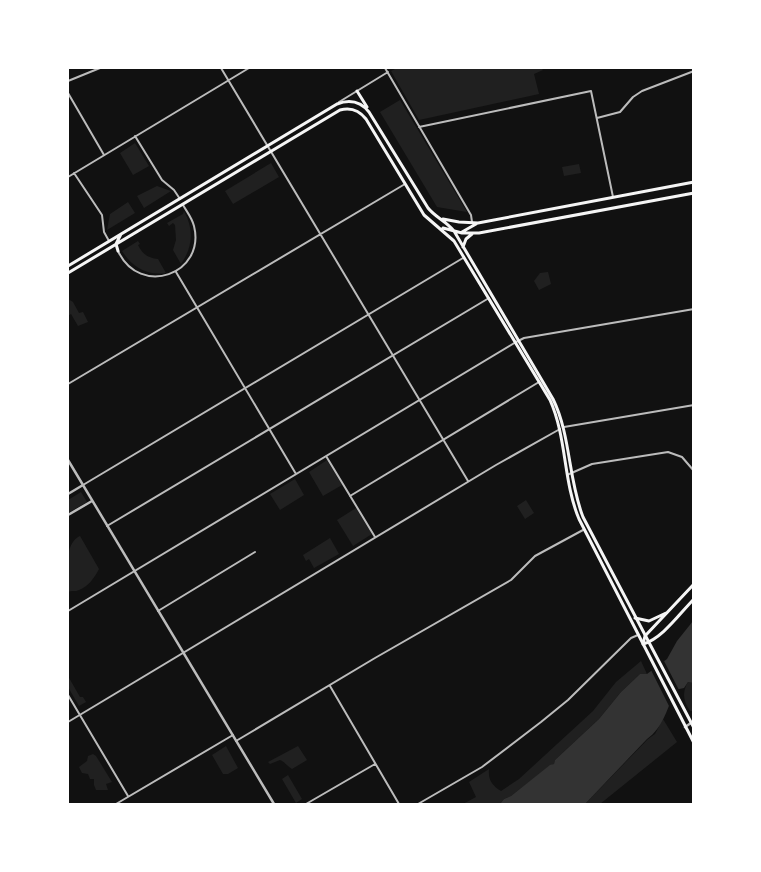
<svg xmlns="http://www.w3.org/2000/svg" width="761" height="872" font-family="'PT Sans Narrow',sans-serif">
<rect width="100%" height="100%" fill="#111"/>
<!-- green -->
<path fill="#202020" d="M397,68H541L543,70L534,74L539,94L419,120L391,71Z
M400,100L467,212L437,207L380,112Z
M135,143L149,166L133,175L120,153Z
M271,163L279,177L233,204L225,191Z
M579,164L581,173L564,176L562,167Z
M157,186L171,191L144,208L137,196Z
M128,202L135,213L107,230L110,214Z
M184,211C194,229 193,247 181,264L173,250L176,240L175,225L173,223L169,226L167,223L183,214Z
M138,241L140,244L138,245C142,254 148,258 158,259L166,273C147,276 132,267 122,251Z
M548,272L551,284L539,290L534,281L540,273Z
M68,299L73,302L79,313L83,312L88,322L78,326L71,314L68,316Z
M327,460L342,485L323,496L309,472Z
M295,479L304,495L280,510L270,494Z
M81,492L87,502L68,513V500Z
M526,500L534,513L525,519L517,506Z
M356,508L372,534L353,546L337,520Z
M80,536L99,569C95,577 88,587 79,590C75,592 72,590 68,592C67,576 63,544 80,536Z
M330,538L339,554L314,568L309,559L306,561L303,555Z
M641,661L647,674H640L621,692L599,719L555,760L554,764L550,766L511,796L504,799L500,804H463L476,797L469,782L489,769C488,780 492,785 501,791L519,779L593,711L616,682Z
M68,676L80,697H83L86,702L79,706L68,687Z
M688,682L693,683V711H690C683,701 682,692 688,682Z
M663,719L677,742L600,804H585L648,739L655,734Z
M226,746L238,768L228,774H223L212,755Z
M298,746L307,760L292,769C287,766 285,762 280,760L270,764L268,762Z
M93,754L96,756L112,782L106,784L108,790H96L94,785V779H90L88,774L82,773L79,767L87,761L88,756Z
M288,775L302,799L296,803L282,779Z"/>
<!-- water -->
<path fill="#333" d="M693,621V683L688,682L684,688L675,690C668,707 663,728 647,739L585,804H500L504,799L511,796L550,765L554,764L555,760L599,719L621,692L640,674H647L667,659L677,641Z"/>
<!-- pier -->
<path fill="#111" d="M663,659L680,692H677L670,708L650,668Z"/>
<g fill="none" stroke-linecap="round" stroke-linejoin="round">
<!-- minor -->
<path stroke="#bcbcbc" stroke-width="2" d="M221,68L468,481
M385,68L471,215L472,222
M68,81L100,68
M68,93L104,155
M339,102L388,72
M597,118L620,112L633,97L642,91L694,71
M419,127L591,91L613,197
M135,136L162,180L174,190L180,199
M74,173L102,215L104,232L109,241
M68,177L249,68
M118,251C140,298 206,274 194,226C192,218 187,212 183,205
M176,272L296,474
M68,384L405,184
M564,427L694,405
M326,456L375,537
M567,475L592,464L668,452L682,457L694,471
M83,485L463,258
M350,496L539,382
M107,526L489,298
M68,611L516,342L524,338L694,309
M158,611L255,552
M330,686L399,804
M68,695L128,796
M68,722L496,465L560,429
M236,741L375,658L511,580L535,556L583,530
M116,804L233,735
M306,804L375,764
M418,804L482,767L541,722L568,700L631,638L638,635"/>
<!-- tertiary -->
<path stroke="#bcbcbc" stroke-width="2.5" d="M68,460L274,804
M68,494L83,485
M68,515L92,501
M685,727L694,721"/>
<!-- secondary -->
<path stroke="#f5f5f5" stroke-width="3" d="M694,584L645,636L643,644C662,639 680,613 694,599
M635,618L649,621L666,613"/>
<!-- primary -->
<path stroke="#f5f5f5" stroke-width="3" d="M357,91L367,107
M443,219L459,222L478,223L694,182
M443,228L462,233H479L694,193
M462,232L476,224
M463,247L466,239L472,234
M118,251L116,244L121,234
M68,266L337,104C350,99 361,102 369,112L428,208C435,217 446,221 454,231L553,399C571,436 568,479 583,517L694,728
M68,273L340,110C351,107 359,110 366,119L424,215L454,241L550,400C567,438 563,481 579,519L694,743"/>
</g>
<!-- border -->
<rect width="761" height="872" fill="none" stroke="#ffffff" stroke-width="138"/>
</svg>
